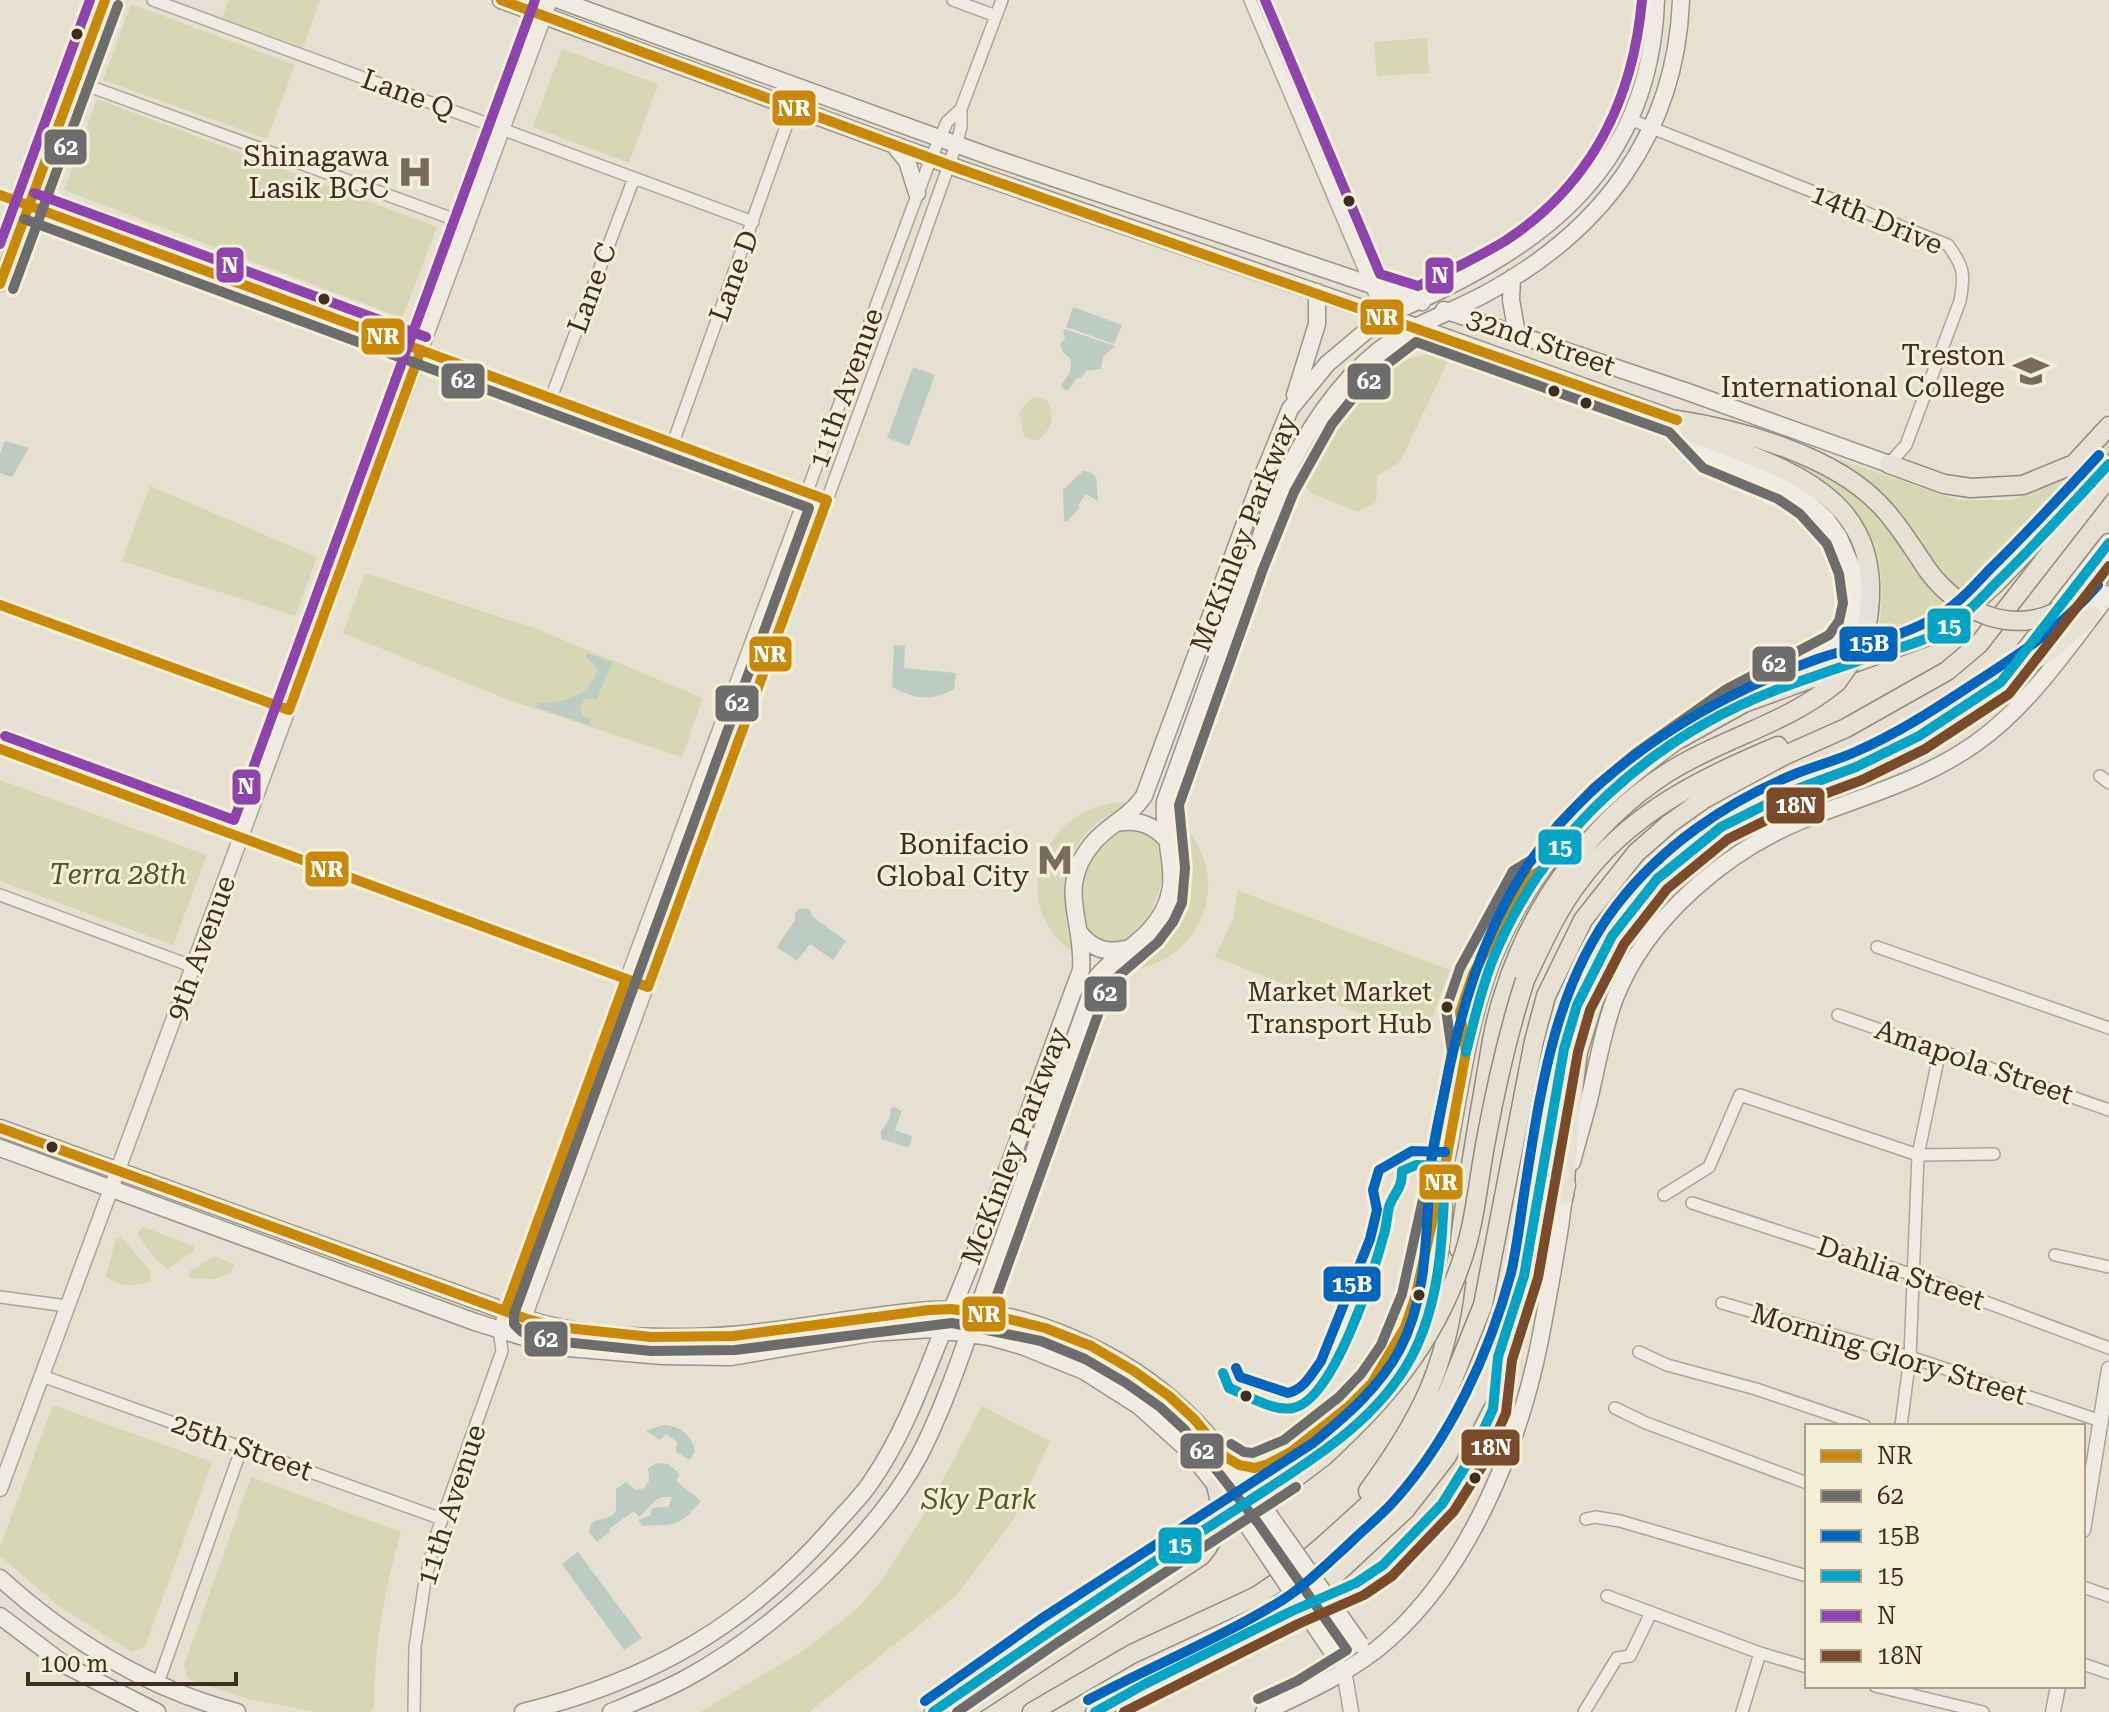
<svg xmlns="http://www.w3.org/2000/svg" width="2109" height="1712" font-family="'Roboto Serif',serif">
<rect width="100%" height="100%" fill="#e7e0d1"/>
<!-- green -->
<path fill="#d6d7b3" d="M229,0H320L303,47L222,18Z
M131,4L295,65L267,139L103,80Z
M1427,38L1429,73L1377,76L1374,42Z
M562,49L658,84L629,163L533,127Z
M97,99L437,227L402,318L64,190Z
M1426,354L1448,361L1400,462L1377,476L1376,502L1358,512L1315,495L1304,486C1321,445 1349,387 1391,366C1402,360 1415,358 1426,354Z
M1038,397L1048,401C1055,420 1053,425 1039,440H1032L1024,436L1019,412L1032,398Z
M2109,439V457L2098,470L1937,629L1800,674L1857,632L1878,628C1889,584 1878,526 1841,496C1826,485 1810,475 1794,464L1797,459L1860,498L1906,551L1935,594L1948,584L1838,463L1840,460L1958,500H2012L2059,481L2086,464Z
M150,486L317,557L295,616L122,561Z
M365,573L537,629L703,698L682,757L509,700L343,633Z
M0,780L207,855L173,945L0,881Z
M1120,802L1134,803C1062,828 1053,887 1074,953C1005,904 1040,810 1120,802Z
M1170,814C1182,825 1195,836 1201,852C1223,900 1192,957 1141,968C1131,970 1120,969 1109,969C1183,941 1198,882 1170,814Z
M1134,827L1155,838C1158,847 1162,857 1163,867C1164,893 1138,950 1107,945C1073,940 1079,887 1089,866C1097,848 1114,830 1134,827Z
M1237,890L1450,970L1424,1039L1215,957L1234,917Z
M143,1227L194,1246L195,1250L168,1269L154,1258L137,1233Z
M121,1236L151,1272L150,1281C137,1287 115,1287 106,1276L116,1238Z
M214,1256L234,1264L231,1273L215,1279L189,1278L190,1271Z
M53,1405L212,1462L145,1647L132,1652L60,1607L0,1556V1547Z
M982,1406L1050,1441L1014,1519L955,1597L809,1712H700L801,1652L856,1610L884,1577L928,1508Z
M251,1477L401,1532C384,1590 374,1647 374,1707L370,1712H315L244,1698L188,1679L184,1665Z"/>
<!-- water -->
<path fill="#bcccc2" d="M1073,307L1122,325L1114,344L1066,327Z
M1065,329L1115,346L1103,357L1101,369L1086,371L1082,377L1076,379L1069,389L1065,390L1061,385L1070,373L1071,359L1062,351L1060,344L1065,338L1063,332Z
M913,367L935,375L909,446L887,438Z
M5,441L29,448L12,477L0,473V453Z
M1083,471L1090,472L1096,477L1098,501L1086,494L1078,505L1080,507L1067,522L1064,521L1063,490Z
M894,645L905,646L904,668L956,673L954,689C932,702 914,699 892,687Z
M587,653L612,662L597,699H585L580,707L583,715L591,719L589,725L536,707L538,703C562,704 594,695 597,668L586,657Z
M801,908L809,909L813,917L846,941L833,960L810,944L797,961L777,947L795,920V913Z
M894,1107L902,1111L895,1130L912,1136L910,1146L906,1147L881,1139V1131L889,1120L891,1108Z
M662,1425C679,1425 691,1434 695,1451L690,1460L676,1452L677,1442L666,1434L660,1440L646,1431Z
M657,1463L668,1464L680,1474L676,1481L701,1501C679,1528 675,1524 642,1526L638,1520L651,1515L652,1508L668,1507L672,1497C653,1495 652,1507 639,1517L634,1511L609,1529L610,1532L597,1542L589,1532C591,1516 602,1522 613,1515L616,1511V1489L626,1482L636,1490L644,1488L649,1481L648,1468Z
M578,1552L642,1638L624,1650L562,1564Z"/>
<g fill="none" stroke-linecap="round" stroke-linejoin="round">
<!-- secondary-tunnel -->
<path stroke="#c5bcae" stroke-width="16" stroke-dasharray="16 8" stroke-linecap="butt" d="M1049,1631L1265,1491"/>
<!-- minor casing -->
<g stroke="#ada599" stroke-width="14">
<path id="minor" d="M153,0L753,222
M953,0L996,16
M1250,0L1384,316
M75,81L467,224
M1629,119L1948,245C1964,267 1965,274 1960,301L1906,445L1889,464
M0,195L827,500
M551,398L634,178
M673,443L793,107
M0,749L648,987
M2100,776L2109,783
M0,895L194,967
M1877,947L2109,1028
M1838,1015L2109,1110
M1664,1195L1709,1167L1740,1095L1918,1155L1994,1154
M1692,1203L1913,1275L2109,1348
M2055,1255L2109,1267
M0,1297L67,1306
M1722,1303L1910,1357L2101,1421
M523,1325L908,280L956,145L961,127V109L1002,0
M1639,1352L1667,1365L1756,1389L1865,1426
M42,1376L442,1519
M1615,1408L1646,1423L1807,1483
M1901,1426L1910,1357L1918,1155L1940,1050
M1586,1519L1595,1517L1620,1521L1807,1576
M2083,1587L2109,1596
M1607,1596L1760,1653L1807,1667
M2083,1664L2109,1673
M158,1683L242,1447
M1875,1686L1983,1712
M414,1712L415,1647L425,1581L436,1536L502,1351L499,1330L505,1311L634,957L931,158L947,122L961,109
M1584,1712L1617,1658L1630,1656L1651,1613
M1742,1712L1760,1653"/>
</g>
<!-- tertiary casing -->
<g stroke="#ada599" stroke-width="17">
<path id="tertiary" d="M0,284L105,0
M0,1489L550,0
M2083,1530L2109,1369
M1344,1670L1351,1712
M2053,1712L2058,1686"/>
</g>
<!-- secondary casing -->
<g stroke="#9c958a" stroke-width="19">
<path id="secondary" d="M501,0L960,169L1414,326L1677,420L1711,457L1784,487L1809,503L1826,519L1839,537L1853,570L1857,604L1852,627L1838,646L1747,695
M559,0L994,158L1422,302
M894,145L907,161L917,193
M1512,278L1511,300L1517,334
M1444,310L1688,392L1889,464
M1295,395L1317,324V292
M1117,823C1139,819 1154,825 1168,841
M1079,932C1091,948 1106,954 1125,949
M0,1128L527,1319C578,1336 636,1337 689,1337C771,1336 850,1316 931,1310C1020,1304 1127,1353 1189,1415C1219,1444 1243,1481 1269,1515
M0,1148L475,1322L556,1347L663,1356L731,1357L871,1333L932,1329L990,1337L1022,1346L1084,1371L1139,1406L1188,1450L1248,1526
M1572,1162C1577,1143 1583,1123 1588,1104C1597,1068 1602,1032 1615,998C1646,918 1727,850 1805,819C1864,796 1924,780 1976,743C2030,705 2069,645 2109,594
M1428,1312L1442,1241L1444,1207
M1224,1456C1257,1477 1277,1463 1305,1440C1328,1422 1355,1405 1373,1381C1406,1338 1417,1289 1429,1236C1436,1205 1444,1174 1450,1142C1462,1077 1471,1010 1497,949C1540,851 1606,791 1691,731
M0,1578C67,1639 148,1689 237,1712
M0,1616L65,1665L157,1712
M523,1712C647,1682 745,1626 830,1530C844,1513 861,1498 873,1479C909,1426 927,1367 952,1309C999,1197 1039,1083 1081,970C1085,921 1055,888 1093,843C1109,824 1129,818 1144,796L1261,480L1290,409L1327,364L1384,316C1532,253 1650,177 1656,0
M611,1712C635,1702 660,1692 683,1680C767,1635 874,1540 919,1456C934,1427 946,1397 957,1367L1097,977C1112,958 1132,949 1148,932C1191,886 1161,851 1165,802L1268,516C1292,455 1326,393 1378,351C1414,323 1446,315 1485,294C1601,232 1676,134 1681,0
M933,1712L1049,1631
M1264,1712C1305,1693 1355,1670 1389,1639C1470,1567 1519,1445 1540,1340C1547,1303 1554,1265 1560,1227C1562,1213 1563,1199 1567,1185"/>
</g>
<!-- primary casing -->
<g stroke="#928b80" stroke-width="21">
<path id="primary" d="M1677,420C1742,430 1834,456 1880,505C1896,521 1908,541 1921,560
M1690,432C1790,471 1892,495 1866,630
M1889,464L1944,484L1971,488L2023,485L2074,464L2109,426
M2014,674L2053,648L2092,615
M1681,738L1744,703L1942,631L1995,584L2109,464
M1525,980C1541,947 1556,912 1578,883C1628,814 1701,778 1778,746
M1564,1196L1570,1116L1578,1052L1602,975
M1459,1249C1465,1197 1474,1145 1483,1093C1489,1060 1493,1025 1504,993C1531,906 1591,822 1667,773C1722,738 1787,724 1837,682
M1368,1491C1419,1421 1446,1370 1456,1282
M1257,1499L1269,1498L1323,1457
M963,1712L1201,1556C1219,1535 1224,1511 1216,1485
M1032,1712L1132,1654L1257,1596L1292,1572L1326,1543L1369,1504L1403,1467L1428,1432L1447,1394L1483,1305L1534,1041L1546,996L1583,920L1636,853L1669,824L1704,799L1783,756L1846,728L1947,671L1979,644L2109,477
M1095,1712L1145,1684L1292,1611L1335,1575L1405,1510L1447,1456L1498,1357L1524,1276L1553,1101L1577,1005L1591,973L1635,904L1657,879L1689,851L1721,827L1797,789L1856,767L1919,736L2001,682L2109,543"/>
</g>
<!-- minor -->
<use href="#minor" stroke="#efebe3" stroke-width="11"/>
<!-- tertiary -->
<use href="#tertiary" stroke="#efebe3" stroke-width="14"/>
<!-- secondary -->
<use href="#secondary" stroke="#efebe3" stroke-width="16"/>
<!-- primary -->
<use href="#primary" stroke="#e6e1d4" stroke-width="18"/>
<!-- secondary-bridge casing -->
<g stroke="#9c958a" stroke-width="19" stroke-linecap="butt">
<path id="secondary-bridge" d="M1269,1515L1360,1644
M1248,1526L1337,1659"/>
</g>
<!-- primary-bridge casing -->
<g stroke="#928b80" stroke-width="21" stroke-linecap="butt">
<path id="primary-bridge" d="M1921,560C1953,613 2019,643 2074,601C2087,592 2099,578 2109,566
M1837,682L1859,651L1866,630
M1323,1457C1385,1400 1431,1347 1460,1266C1475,1226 1478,1181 1486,1140C1496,1086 1508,1033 1525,980"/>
</g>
<!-- secondary-bridge -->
<use href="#secondary-bridge" stroke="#efebe3" stroke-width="16"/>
<!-- primary-bridge -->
<use href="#primary-bridge" stroke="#e6e1d4" stroke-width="18"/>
<!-- bus-1 casing -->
<g stroke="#f7eed8" stroke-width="16">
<path id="bus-1" d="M501,0L960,169L1677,420
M0,195L827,500L648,987L0,749
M0,284L105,0
M0,605L289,710L421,350
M0,1128L527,1319L557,1327L651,1337L733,1336L929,1310L952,1309L996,1316L1045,1328L1091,1346L1134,1371L1169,1396L1195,1420L1224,1456L1239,1465L1255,1468L1268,1464L1291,1452L1348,1407L1372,1383L1405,1327L1415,1298L1445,1166L1466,1052L1460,1012L1473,974L1525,879L1542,870
M505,1311L626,979"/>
</g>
<!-- bus-2 casing -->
<g stroke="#f7eed8" stroke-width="16">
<path id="bus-2" d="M24,219L809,508L514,1314V1324L522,1332L554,1341L651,1351L735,1350L952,1323L1041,1341L1085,1359L1126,1383L1160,1407L1185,1430L1258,1523L1347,1650L1297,1681L1258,1699
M13,289L118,5
M989,1317L1109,984L1158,942L1173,922L1182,903L1185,868L1179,805L1263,569L1294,492L1332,424L1357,393L1386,365L1416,342L1669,432L1703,468L1778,499L1800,514L1827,544L1839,574L1843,603L1839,621L1829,635L1725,690L1636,753L1595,787L1558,825L1533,859L1513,871L1460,968L1446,1009L1452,1052L1431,1163L1402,1294L1381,1345L1361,1374L1339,1397L1284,1440L1253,1453L1244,1452L1231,1444
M957,1712L1057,1643L1296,1487"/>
</g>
<!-- bus-3 casing -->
<g stroke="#f7eed8" stroke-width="16">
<path id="bus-3" d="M1236,1368L1240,1377L1288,1393C1303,1390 1312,1374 1321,1361L1370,1239L1377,1210L1373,1190L1379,1170L1412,1151L1445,1152
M1088,1700C1152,1666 1220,1638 1281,1601C1306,1585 1327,1564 1349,1544C1364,1529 1381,1516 1395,1500C1451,1437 1489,1354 1511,1273C1517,1247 1520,1220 1524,1194C1540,1095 1553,988 1616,906C1661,847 1726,802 1795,774C1815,766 1835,761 1855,752C1897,734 1935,709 1973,684C2018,655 2063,626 2098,585
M925,1701L1041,1619L1313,1443C1346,1416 1380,1387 1400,1349C1430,1291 1425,1225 1431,1163C1434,1138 1440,1114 1445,1089C1461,1009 1483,931 1530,862C1599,763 1709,698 1820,658C1860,645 1905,637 1941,614C1960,602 1976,584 1991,568C2028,532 2064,493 2099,455"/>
</g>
<!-- bus-4 casing -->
<g stroke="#f7eed8" stroke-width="16">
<path id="bus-4" d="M1466,1052C1474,1021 1481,989 1493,959C1544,834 1651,738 1776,690C1808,678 1841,667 1873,656C1898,648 1924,642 1947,628C1965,616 1981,598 1996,583C2035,545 2072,504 2109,464
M933,1712C1006,1661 1080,1611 1154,1562C1190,1539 1226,1516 1261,1493C1318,1456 1379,1418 1412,1356C1442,1298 1443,1230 1445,1166L1416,1165L1402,1171C1402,1189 1396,1190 1390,1204C1387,1212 1387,1225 1384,1234C1374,1271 1334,1400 1293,1408C1273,1412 1247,1395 1229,1388L1223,1373
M1095,1712L1145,1684L1292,1611L1356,1583L1383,1565L1442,1504L1470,1459L1493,1409L1498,1357L1524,1276L1564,1049L1577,1005L1612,936L1657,879L1721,827L1797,789L1856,767L1919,736L2001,682L2109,543"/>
</g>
<!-- bus-5 casing -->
<g stroke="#f7eed8" stroke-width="16">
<path id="bus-5" d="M1265,0L1380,274L1418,286C1447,272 1477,258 1505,241C1591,185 1633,100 1642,0
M34,193L426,337
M0,244L90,0
M5,736L234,820L535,0"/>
</g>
<!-- bus-6 casing -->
<g stroke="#f7eed8" stroke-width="16">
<path id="bus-6" d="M1124,1712L1298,1624L1364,1595L1392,1576L1454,1511L1483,1465L1506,1413L1512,1360L1538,1278L1578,1052L1590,1010L1624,944L1667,889L1728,839L1803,802L1862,780L1925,749L2009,694L2109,566"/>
</g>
<!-- bus-1 -->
<use href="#bus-1" stroke="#c88808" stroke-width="10"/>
<!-- bus-2 -->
<use href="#bus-2" stroke="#6d6d6d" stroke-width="10"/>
<!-- bus-3 -->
<use href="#bus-3" stroke="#0065bd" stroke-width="10"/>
<!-- bus-4 -->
<use href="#bus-4" stroke="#03a3c5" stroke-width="10"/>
<!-- bus-5 -->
<use href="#bus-5" stroke="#8e44ad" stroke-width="10"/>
<!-- bus-6 -->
<use href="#bus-6" stroke="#7a4b2a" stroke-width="10"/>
</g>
<!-- icons -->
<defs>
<g id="hospital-bare" transform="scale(2.76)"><path d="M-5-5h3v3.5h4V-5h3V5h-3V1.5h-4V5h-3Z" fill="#786c5e" stroke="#f7eed8" stroke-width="2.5" paint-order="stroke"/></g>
<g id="university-bare" transform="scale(2.76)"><path d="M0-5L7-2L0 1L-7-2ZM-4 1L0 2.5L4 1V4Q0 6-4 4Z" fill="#786c5e" stroke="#f7eed8" stroke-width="2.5" paint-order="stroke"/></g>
<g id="metro-bare" transform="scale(2.76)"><path d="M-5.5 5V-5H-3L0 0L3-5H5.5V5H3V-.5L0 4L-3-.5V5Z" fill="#786c5e" stroke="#f7eed8" stroke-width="2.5" paint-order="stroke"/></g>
</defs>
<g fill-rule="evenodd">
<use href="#hospital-bare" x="415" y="172"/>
<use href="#university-bare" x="2031" y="371"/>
<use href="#metro-bare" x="1055" y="860"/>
</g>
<!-- markers -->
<g fill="#3d2e20" stroke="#f7eed8" stroke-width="3">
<circle cx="77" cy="34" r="7"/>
<circle cx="1349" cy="201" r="7"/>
<circle cx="324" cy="299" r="7"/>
<circle cx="1554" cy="391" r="7"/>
<circle cx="1586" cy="403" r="7"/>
<circle cx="1447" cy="1007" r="7"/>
<circle cx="52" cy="1147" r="7"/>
<circle cx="1419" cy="1295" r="7"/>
<circle cx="1246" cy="1396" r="7"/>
<circle cx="1475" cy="1478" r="7"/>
</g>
<g text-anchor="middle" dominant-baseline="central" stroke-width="6" stroke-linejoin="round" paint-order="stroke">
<!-- bus labels -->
<g font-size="26" fill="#3d2e20" stroke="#f7eed8" text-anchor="end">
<text x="1432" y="992">Market Market<tspan x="1432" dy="32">Transport Hub</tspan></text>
</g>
<!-- street labels -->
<g font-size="28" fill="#3d2e20" stroke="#f7eed8">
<text transform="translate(408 94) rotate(20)">Lane Q</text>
<text transform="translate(1877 219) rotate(23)">14th Drive</text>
<text transform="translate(734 276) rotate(-70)">Lane D</text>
<text transform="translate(592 288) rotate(-70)">Lane C</text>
<text transform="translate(1541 342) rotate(19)">32nd Street</text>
<text transform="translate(846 388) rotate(-70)">11th Avenue</text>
<text transform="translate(1244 533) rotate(-69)">McKinley Parkway</text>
<text transform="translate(201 948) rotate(-70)">9th Avenue</text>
<text transform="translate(1974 1062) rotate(19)">Amapola Street</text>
<text transform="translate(1015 1146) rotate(-69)">McKinley Parkway</text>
<text transform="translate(1901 1273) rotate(19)">Dahlia Street</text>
<text transform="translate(1889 1354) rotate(17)">Morning Glory Street</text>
<text transform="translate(242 1447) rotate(20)">25th Street</text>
<text transform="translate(451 1505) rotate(-72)">11th Avenue</text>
</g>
<!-- poi labels -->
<g font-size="28" fill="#3d2e20" stroke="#f7eed8" text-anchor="end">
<text x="389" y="156">Shinagawa<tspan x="389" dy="32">Lasik BGC</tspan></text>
<text x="2005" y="355">Treston<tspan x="2005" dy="32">International College</tspan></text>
<text x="1029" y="844">Bonifacio<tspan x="1029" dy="32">Global City</tspan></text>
</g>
<!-- park labels -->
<g font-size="28" font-style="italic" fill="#4d5a26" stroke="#f7eed8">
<text x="118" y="874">Terra 28th</text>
<text x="979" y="1499">Sky Park</text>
</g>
</g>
<g stroke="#f7eed8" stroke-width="3">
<rect x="771" y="89" width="46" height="38" rx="8" fill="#c88808"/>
<rect x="43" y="128" width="45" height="38" rx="8" fill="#6d6d6d"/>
<rect x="215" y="246" width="30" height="38" rx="8" fill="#8e44ad"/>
<rect x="1424" y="256" width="31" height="39" rx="8" fill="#8e44ad"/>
<rect x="1359" y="298" width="46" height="38" rx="8" fill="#c88808"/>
<rect x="360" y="317" width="46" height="39" rx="8" fill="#c88808"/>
<rect x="440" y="362" width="46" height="38" rx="8" fill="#6d6d6d"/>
<rect x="1346" y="362" width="46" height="39" rx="8" fill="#6d6d6d"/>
<rect x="1926" y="607" width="46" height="38" rx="8" fill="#03a3c5"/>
<rect x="1838" y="625" width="61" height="38" rx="8" fill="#0065bd"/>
<rect x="748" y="635" width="45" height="38" rx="8" fill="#c88808"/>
<rect x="1751" y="645" width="46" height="38" rx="8" fill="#6d6d6d"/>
<rect x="714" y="684" width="46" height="39" rx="8" fill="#6d6d6d"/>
<rect x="231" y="768" width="31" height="38" rx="8" fill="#8e44ad"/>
<rect x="1765" y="786" width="61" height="39" rx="8" fill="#7a4b2a"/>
<rect x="1537" y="828" width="46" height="38" rx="8" fill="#03a3c5"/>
<rect x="304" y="850" width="46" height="38" rx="8" fill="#c88808"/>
<rect x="1083" y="975" width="45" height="38" rx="8" fill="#6d6d6d"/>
<rect x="1418" y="1163" width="46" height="38" rx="8" fill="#c88808"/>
<rect x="1322" y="1265" width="60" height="38" rx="8" fill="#0065bd"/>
<rect x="961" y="1295" width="46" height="38" rx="8" fill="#c88808"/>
<rect x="523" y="1320" width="46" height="38" rx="8" fill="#6d6d6d"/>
<rect x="1460" y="1428" width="61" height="39" rx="8" fill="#7a4b2a"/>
<rect x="1179" y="1432" width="46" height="38" rx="8" fill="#6d6d6d"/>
<rect x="1157" y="1526" width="46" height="39" rx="8" fill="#03a3c5"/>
</g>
<g font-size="22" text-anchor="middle" font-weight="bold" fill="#fff">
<text x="794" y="116">NR</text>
<text x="66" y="155">62</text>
<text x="230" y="273">N</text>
<text x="1440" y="283">N</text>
<text x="1382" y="325">NR</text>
<text x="383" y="344">NR</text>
<text x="463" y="388">62</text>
<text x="1369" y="389">62</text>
<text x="1949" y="634">15</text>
<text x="1869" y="651">15B</text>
<text x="770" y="662">NR</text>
<text x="1774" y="672">62</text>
<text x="737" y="711">62</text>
<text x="246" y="794">N</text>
<text x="1796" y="813">18N</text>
<text x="1560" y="855">15</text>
<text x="327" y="877">NR</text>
<text x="1105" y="1001">62</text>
<text x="1441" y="1190">NR</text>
<text x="1352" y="1292">15B</text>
<text x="984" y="1322">NR</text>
<text x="546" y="1347">62</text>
<text x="1491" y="1455">18N</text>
<text x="1202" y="1459">62</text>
<text x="1180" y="1553">15</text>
</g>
<!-- legend -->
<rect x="1805" y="1424" width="280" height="264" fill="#f7eed8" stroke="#ada18e" stroke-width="2"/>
<rect x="1821" y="1450" width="40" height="12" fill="#c88808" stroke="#ada18e" stroke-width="2"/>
<text x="1877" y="1464" font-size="24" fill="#3d2e20">NR</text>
<rect x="1821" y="1490" width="40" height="12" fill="#6d6d6d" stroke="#ada18e" stroke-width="2"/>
<text x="1877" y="1504" font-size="24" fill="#3d2e20">62</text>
<rect x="1821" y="1530" width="40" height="12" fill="#0065bd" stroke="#ada18e" stroke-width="2"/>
<text x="1877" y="1544" font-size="24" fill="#3d2e20">15B</text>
<rect x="1821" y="1570" width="40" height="12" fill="#03a3c5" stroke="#ada18e" stroke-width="2"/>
<text x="1877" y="1584" font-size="24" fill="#3d2e20">15</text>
<rect x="1821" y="1610" width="40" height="12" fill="#8e44ad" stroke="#ada18e" stroke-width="2"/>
<text x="1877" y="1624" font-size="24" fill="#3d2e20">N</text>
<rect x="1821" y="1650" width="40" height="12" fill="#7a4b2a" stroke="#ada18e" stroke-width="2"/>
<text x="1877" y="1664" font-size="24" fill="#3d2e20">18N</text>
<!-- scale -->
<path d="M28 1672v12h208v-12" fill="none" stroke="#3d2e20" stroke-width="4"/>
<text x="40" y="1672" font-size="24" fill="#3d2e20" stroke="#f7eed8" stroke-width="6" paint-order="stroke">100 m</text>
</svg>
